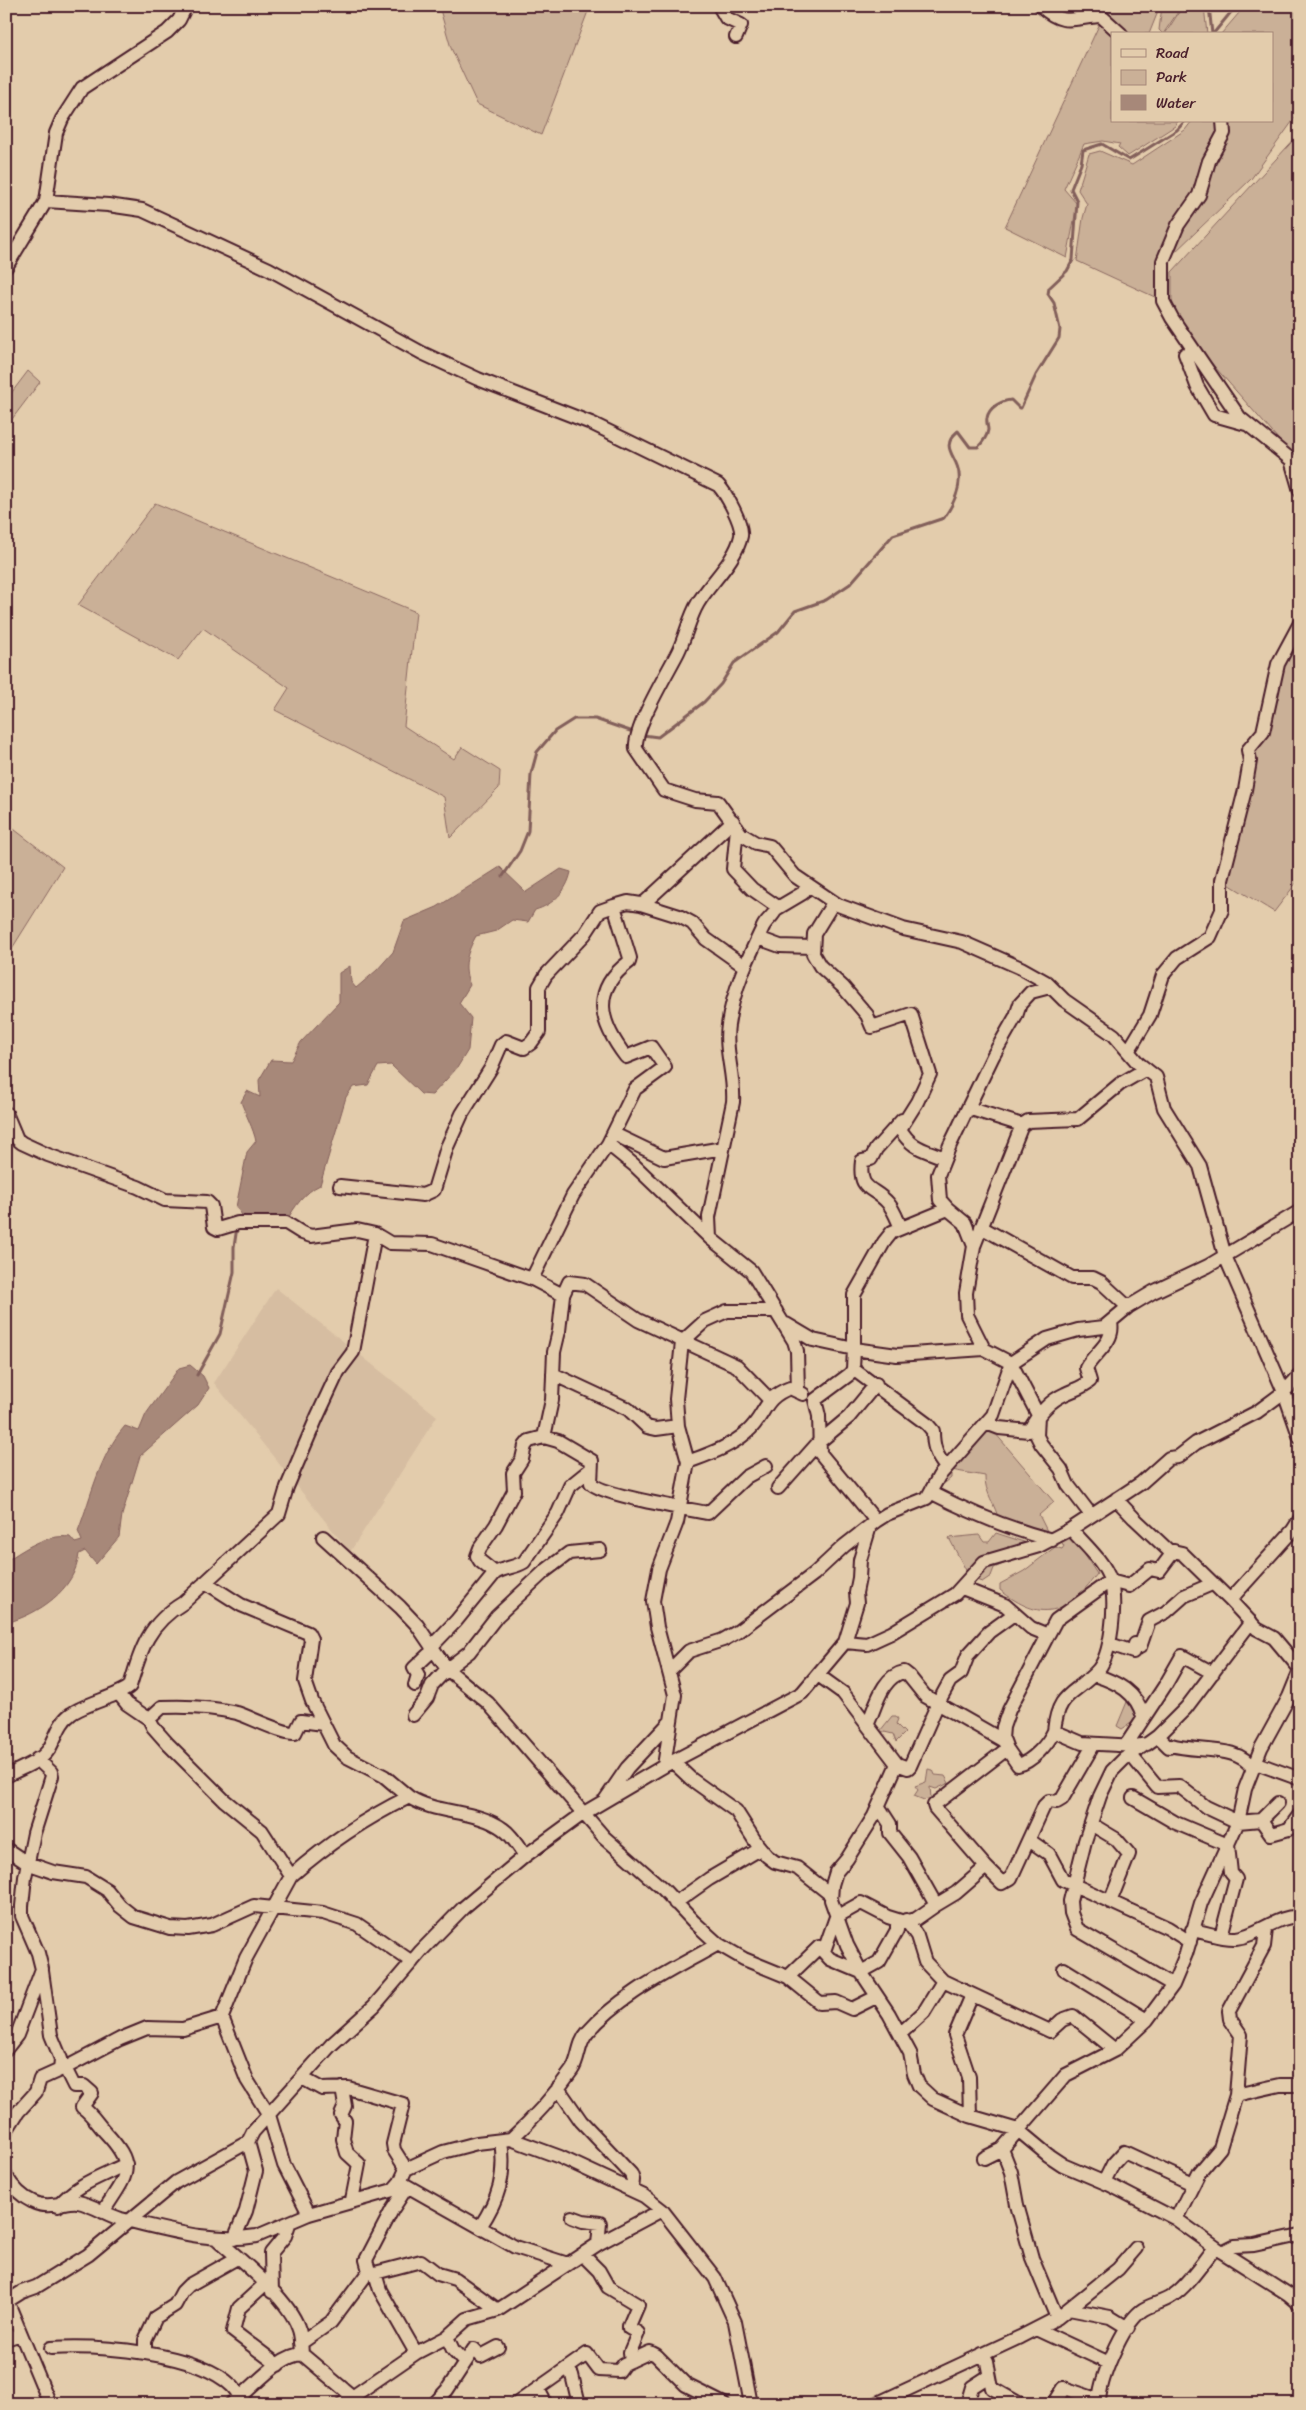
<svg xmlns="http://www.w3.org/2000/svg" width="1306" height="2410" font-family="Sriracha,sans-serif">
<rect width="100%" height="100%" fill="#e3ccac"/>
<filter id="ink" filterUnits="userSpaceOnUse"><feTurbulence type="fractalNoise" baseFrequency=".02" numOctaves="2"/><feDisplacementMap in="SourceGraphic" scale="10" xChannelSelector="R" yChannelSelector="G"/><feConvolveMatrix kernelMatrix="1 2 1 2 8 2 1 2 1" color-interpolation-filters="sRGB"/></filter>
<g filter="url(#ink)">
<!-- built -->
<path fill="#d6bda1" d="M276,1288L437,1416L350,1552L214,1383Z"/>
<!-- green -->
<path fill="#cab097" stroke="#8a6861" d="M439,6H590L541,135L477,104L451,48Z
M1106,6H1156L1157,14L1149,34H1128L1104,10Z
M1162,6H1182L1163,34L1159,30Z
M1183,6H1204L1207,34H1165Z
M1245,6H1300V111L1251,179L1172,255L1229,133L1230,121H1272V34H1221Z
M1100,23L1112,35V121H1178L1175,126L1128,156L1118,147L1120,144L1103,141L1084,144L1064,189L1077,204L1067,258L1005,227Z
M1192,121H1218L1219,133L1194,194L1184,205L1158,261L1157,298L1077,261L1083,218L1087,204L1078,190L1089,154L1100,151L1132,165L1185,130Z
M1300,133V464L1172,318V272Z
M28,371L40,382L6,427V400Z
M155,503L416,612L404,726L454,759L462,747L500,771L499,788L450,838L444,797L275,710L289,688L203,628L178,660L78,605Z
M1300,625V878L1274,912L1222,880L1250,761L1263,732L1271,686Z
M6,823L63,867L6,958Z
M989,1426L1054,1502L1039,1515L1048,1533L999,1521C996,1506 984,1491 985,1476L951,1470V1478L939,1488L941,1480Z
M996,1533L1033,1545L1017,1558L994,1568L991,1576L982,1582L970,1578L949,1538L979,1535L984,1542H989Z
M1072,1535L1097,1574C1066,1615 1042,1623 1000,1590V1584L1024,1571L1055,1547L1062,1549L1064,1546L1060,1540Z
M1129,1697L1139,1718L1122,1729L1117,1726Z
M892,1716H896L898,1719L896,1724L905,1733L896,1742L893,1734L880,1731Z
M928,1769L933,1770L935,1775L945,1776L949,1783L936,1789L930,1787L931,1798L924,1800L914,1796L918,1790L915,1786L926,1782Z"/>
<!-- water -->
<path fill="#a78879" stroke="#825e5a" d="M500,867L526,892L561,869L571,872C567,891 553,905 535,910L528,922L512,920L496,931L476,936C467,952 462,967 470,985L459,1003L471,1018L468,1050L457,1068L432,1095L421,1094L391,1065L378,1066L368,1085L353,1087L346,1097L320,1185C305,1192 294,1207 286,1222L242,1215L236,1207L247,1152L256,1141C253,1128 246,1115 241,1102L247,1091L260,1097L259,1080L271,1060L291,1061L301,1042L339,1002V973L350,966L351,982L356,988L377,970L393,952L404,921L437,907Z
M190,1365L203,1376L209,1388L198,1405L140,1456L122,1515L119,1537L96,1564L85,1551L79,1554C75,1590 39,1614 6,1623V1561C26,1548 46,1534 70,1537L75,1543L82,1541L78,1531C92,1495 99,1456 125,1426L139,1431L146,1414L179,1368Z"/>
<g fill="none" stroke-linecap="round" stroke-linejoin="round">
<!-- stream -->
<path stroke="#825e5a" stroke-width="3" d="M1209,6L1212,34
M1213,34L1236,6
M643,735L658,737L704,702L721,684L734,663L778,632L795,611L826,600L850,584L893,535L944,518C953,505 961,490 959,474C958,456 938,448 958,431L970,447H978C983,442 987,437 988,430C988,426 986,422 987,418C989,407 1001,401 1011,400L1019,408H1021L1036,375L1059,338L1060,329L1054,303L1048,294L1049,288L1067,271L1073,260L1077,201L1071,189L1081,164L1083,150L1102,144L1129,160L1177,130L1185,121
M503,876L520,851L528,831L531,774L537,752L555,731L574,719H595L636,733
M197,1375L220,1334L234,1272V1247L237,1227"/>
<!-- minor casing -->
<g stroke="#4a1f2b" stroke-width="16">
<path id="minor" d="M719,6L726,18L741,25L736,37
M1041,6C1065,28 1074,17 1101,16L1121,34
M1223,121L1224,133L1209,161L1199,195L1178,225L1163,261V301L1172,318L1240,418L1300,467
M46,201L108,205L142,210L269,269L422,353L478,379L591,423L718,485C726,493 743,524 741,536C736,560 711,582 698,603C689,618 686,636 678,652C668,672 633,729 636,749L664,790L695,800L718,802L741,834L756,843L770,846L795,876L838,905L903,929L962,942L1021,968L1046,982L1064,1000L1114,1035L1138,1063L1156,1077L1164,1108L1200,1166L1225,1256L1284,1392L1300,1438
M6,267L46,201L56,133L62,119L82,88L167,32L179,20L186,6
M1185,354L1197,386L1214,415L1246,424
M1291,460L1300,491
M833,903L814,934L813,954L820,966L843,987L867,1015L872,1027L911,1014L930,1074L917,1102L900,1129C912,1149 923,1149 944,1158
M643,904L733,821
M776,909L803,893L807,886
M758,938L780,946L812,947
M1129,1050L1150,1015L1163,975L1177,958L1210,937L1222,910V880L1245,790L1250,761L1248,750L1263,732L1278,664L1300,623
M968,1108L1022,1125
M6,1113L17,1139L22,1143L48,1155L138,1187L165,1200L207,1202L211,1206L214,1227L218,1229L238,1223H286L302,1233L311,1236L357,1230L375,1234L390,1243L432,1244L532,1279L563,1295L569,1282L585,1284L638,1320L737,1366L770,1400
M614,1134L664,1158L723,1148
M608,1144L634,1165L710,1238L751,1271L794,1341L797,1351L798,1392
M340,1186L423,1195L434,1190L447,1147L462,1114L491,1068L501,1045L506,1041L524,1048L531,1043L539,1032V987L546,975L585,934L600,911L614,906L628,902L641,904L679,916L692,923L706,939L744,966
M981,1227L1072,1278H1093L1101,1282L1128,1307
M901,1228C897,1219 894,1210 888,1203C873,1186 858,1192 862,1161L871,1159L876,1149L902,1120
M710,1238L709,1217L733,1102C735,1076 724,1050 728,1025C733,990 748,958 763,927C766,920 774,916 776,909L775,905L752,889L733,869L737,828
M974,1246L1022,1125L1028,1121L1078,1119L1120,1084L1146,1069
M532,1279L573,1195L608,1144L635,1089L665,1067L651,1047L626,1057C600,1023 590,991 629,962L630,958L614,906
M563,1295L559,1331L554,1352L552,1400L544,1437L558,1441L592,1461L591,1483C601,1495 687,1509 708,1513L746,1477L766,1466
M786,1324L813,1340L854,1349V1295L884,1242L892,1232L948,1209
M984,1349L967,1315L966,1293L974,1246L965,1223L948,1209L940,1200L938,1175L950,1145L993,1056L1016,1016L1020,1004L1031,992L1050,987
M853,1369L927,1424L933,1431C933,1446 936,1456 946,1467
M553,1374L628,1409L647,1427L656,1429L678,1426
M815,1400L850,1374L853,1369L854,1349L897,1355L984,1349L1011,1363L1038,1415L1037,1436L1041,1444L1061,1469L1068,1485L1091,1515
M815,1400L819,1416L820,1453L876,1521
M986,1423L999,1428L1029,1431C1037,1416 1049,1401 1065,1394C1075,1389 1082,1388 1090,1381L1086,1368C1094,1353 1115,1342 1111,1323
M688,1462C709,1454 730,1447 747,1432C766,1416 762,1398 790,1388L803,1394
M778,1488L818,1443L849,1417L876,1384
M932,1493C971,1513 1009,1529 1052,1540
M1116,1499L1134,1518L1168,1550L1182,1553L1230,1600
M1300,1519L1293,1530L1230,1600L1257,1629L1274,1638L1300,1669
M323,1537L400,1607L417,1625L447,1669L488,1703L604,1837L663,1889L694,1922L718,1944L744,1959L788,1977L820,2003L836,2002L852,2009L876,1997
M495,1573L480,1561L477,1556L480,1548L496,1525L514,1491L513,1473L522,1459L525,1446L529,1441L544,1437
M205,1582L241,1605L308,1633L311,1639L305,1681L312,1701L334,1745L347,1757L384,1776L409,1797
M962,1588L1005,1605L1031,1628L1048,1635L1056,1620L1110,1581L1129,1586L1150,1569L1159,1571L1174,1551
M845,1642L857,1603L856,1593L859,1578L860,1560L870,1526
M1110,1644L1133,1652L1135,1644L1140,1647L1149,1621L1166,1612L1184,1596L1212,1584
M669,1671L689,1651L723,1640L737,1632L814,1574L844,1546L876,1521L887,1514L927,1498L939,1476L993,1415L1011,1363L1047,1339L1078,1330L1104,1327L1128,1307L1153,1292L1208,1266L1300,1211
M818,1675L843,1693L897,1764L874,1816L847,1859L836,1872L832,1885L831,1900L847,1945L861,1972L889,2014L910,2053L914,2074L919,2086L933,2099L970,2116L1018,2130L1048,2155L1063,2165L1110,2185L1176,2219L1222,2252L1288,2294L1300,2304
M1094,1675C1117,1682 1137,1692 1143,1717
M415,1685L418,1675L414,1668L431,1652L432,1646L456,1621L495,1573C505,1567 514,1568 524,1562L558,1513L570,1486L591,1469
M119,1694L127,1704L149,1719L153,1727L168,1744L224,1800L262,1831L291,1876C326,1845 366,1818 409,1797C437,1815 476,1809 503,1829C512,1835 519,1847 525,1856
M413,1715L427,1698L432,1685L447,1669L469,1652L497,1616L545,1571L569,1553L600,1550
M149,1719L162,1707C187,1706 213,1707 237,1713C250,1717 283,1734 295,1733L301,1721L323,1724
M868,1723C876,1706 882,1676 904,1672L909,1676L925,1696L1004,1741L1007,1749L1018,1765C1032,1762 1048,1744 1054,1731L1082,1743L1136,1746L1147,1744L1158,1736L1186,1708L1251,1622
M1054,1731C1058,1692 1073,1696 1096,1672C1112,1657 1117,1601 1110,1580C1104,1561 1084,1544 1071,1529
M1158,1736L1169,1747L1171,1745C1197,1753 1239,1744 1253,1769
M1002,1739L1003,1727L1009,1710L1048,1635
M1126,1745L1166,1684L1182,1656L1213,1673
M1143,1746L1124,1759L1112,1771L1100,1796L1085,1841L1070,1901L1071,1913L1077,1929L1173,1985
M1130,1754L1157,1787L1179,1786L1206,1807L1238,1822L1261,1820L1271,1834L1289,1829L1300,1814
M673,1762L691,1779L736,1811L757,1844L767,1856L775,1862L797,1868L831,1895
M1256,1763L1300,1779
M897,1764L908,1768L910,1766L938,1703L950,1681L961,1673L968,1655L989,1632L1014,1614
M664,1766L675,1695L657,1627L653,1601L659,1569L677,1522L688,1462L678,1426L676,1399L682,1342L705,1321L727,1311H776
M6,1776C19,1769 41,1762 49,1749C56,1738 59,1722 71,1714C86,1703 120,1696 130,1686C141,1649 148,1624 183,1603L279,1514L287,1487L317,1417L338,1372L353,1352L375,1234
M1133,1798L1176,1823L1228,1845L1231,1873L1236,1879L1221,1936
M605,1800L627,1768L670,1722
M879,1807L890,1824V1833L909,1857L936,1905L916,1919L904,1922
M1261,1820L1278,1803
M1091,1824L1116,1839L1129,1854L1110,1902
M1029,1840L1049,1854L1063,1880L1168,1928L1190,1942
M6,1849L27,1863L53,1872L86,1877L107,1890L120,1906L134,1917L170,1928L188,1929L212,1925L254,1906L323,1913L357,1924L412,1962
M986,1867L935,1808L934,1805L1007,1749
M291,1876L246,1958L222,2017L247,2080L269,2115L284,2165L309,2214
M675,1903L709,1879L760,1849
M861,1903L888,1917L904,1922L897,1925V1930L879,1962L861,1972L830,1959L819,1947L824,1951L836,1917Z
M936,1905L956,1893L986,1867L1002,1883L1011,1878L1044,1806L1049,1801L1057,1802L1062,1799L1094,1744
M906,1920L917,1936L925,1962L943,1981L1050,2031L1062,2020L1073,2016L1115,2050
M1192,1930C1206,1932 1222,1939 1236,1938C1258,1936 1278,1914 1300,1917
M1064,1969L1147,2020
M42,1971L51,2035L61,2059L60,2070L65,2068L74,2086H84L92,2093L82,2107C92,2114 97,2123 105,2132C139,2168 126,2175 103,2212
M788,1977L819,1947
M900,2034L924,2012L943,1981
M6,2049L17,2035L42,1969L38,1953L22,1916V1906L25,1877L34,1833L52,1776L51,1772L37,1759
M65,2068L120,2039L147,2028L183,2029L222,2017
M302,2078L322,2089L348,2088L403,2104L393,2144L394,2150L406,2169
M342,2088L345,2106L341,2115L345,2121L343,2139L347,2153L359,2164L352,2200
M558,2088L581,2121L631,2174L633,2180L632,2190
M1236,2095L1241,2035L1230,2019L1229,2011L1264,1946L1266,1929
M970,2116L969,2077L955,2035L972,1995
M6,2131L18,2112L36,2092L40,2079L60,2070
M511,2139C532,2120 556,2093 572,2070C580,2058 577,2044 588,2032C622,1993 673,1970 718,1944
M984,2158L1002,2149L1066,2075L1115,2050L1147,2020L1173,1985L1186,1954L1201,1903L1238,1822L1245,1789L1261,1748L1289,1697L1300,1670
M6,2176C12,2186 22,2197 33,2202C49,2210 66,2200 78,2202C93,2205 107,2215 121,2219C165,2229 211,2244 257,2236L309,2214L393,2190L400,2182L406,2169L443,2152L477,2143L511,2139L560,2157L644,2196L662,2210L715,2278L735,2322L751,2404
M400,2182L515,2247L568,2264
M1104,2182L1113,2164L1124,2152L1193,2184
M407,2187L392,2210L366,2260L369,2271L375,2273L421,2261L438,2274L455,2279L498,2310
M58,2206C78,2183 100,2177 126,2164
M572,2217L583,2221L600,2223L598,2244
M1176,2219L1199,2173L1220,2148L1236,2095L1280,2085H1300
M480,2227C499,2198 506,2176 501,2141
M216,2238C240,2260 287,2297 298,2327C302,2336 301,2344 302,2354L353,2397
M234,2239L246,2211L256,2171L248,2142
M1222,2252L1234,2246L1254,2245L1300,2235
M583,2255L599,2271L608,2287L638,2305L629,2326V2328L638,2333L630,2352L631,2361
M375,2273L380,2290L416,2353
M265,2284L239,2308L233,2331L278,2365
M272,2292L271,2253L285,2236L289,2224
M6,2298L50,2404
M6,2302L22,2292L36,2287L88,2255L176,2182L248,2142L253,2132L331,2045L374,2006L421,1951L463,1908L525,1856L584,1813L664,1766L802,1693L845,1642L867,1644L891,1633L955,1594L984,1562L1039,1546L1071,1529L1141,1483L1169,1458L1178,1457L1196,1443L1257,1412L1284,1392L1300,1375
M1069,2309L1110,2317L1128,2328
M1057,2318L1118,2269L1136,2248
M1036,2329L1109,2363
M447,2337L453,2350L464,2362
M6,2339L21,2334
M301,2343L331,2322L369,2271
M51,2348C97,2345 197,2352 232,2386C237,2391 240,2398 246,2404
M145,2353V2340L156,2317L175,2305L182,2292L189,2285L237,2258
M982,2354L987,2362L992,2388L1020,2404
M567,2368L572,2375L579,2404
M538,2389L546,2404
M231,2404C251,2391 278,2355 302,2354
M342,2404L416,2353L447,2337L467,2319L498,2310L598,2244L662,2210
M434,2404L447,2390L474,2349L481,2356L498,2347
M516,2404L587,2354L599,2370L619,2371L624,2364L650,2352L656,2355L686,2385L724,2404
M876,2404L1020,2337L1057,2318L1032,2258L1017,2205L1011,2172L1002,2149
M967,2404L972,2387L989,2376
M1054,2404L1064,2388L1099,2400
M1099,2404C1099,2380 1122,2326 1141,2311C1150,2304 1163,2303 1172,2296C1188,2286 1203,2262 1215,2248"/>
</g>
<!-- minor -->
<use href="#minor" stroke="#e3ccac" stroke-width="12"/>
</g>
</g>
<!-- margin -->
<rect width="1306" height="2410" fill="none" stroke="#e3ccac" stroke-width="25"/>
<rect x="12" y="12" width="1281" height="2385" fill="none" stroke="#4a1f2b" stroke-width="2" filter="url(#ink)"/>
<!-- legend -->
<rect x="1111" y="32" width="162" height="90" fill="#e3ccac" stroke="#a68778"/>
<rect x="1121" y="49" width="25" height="8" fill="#e3ccac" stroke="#a68778"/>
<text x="1156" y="58" font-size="15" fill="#4a1f2b">Road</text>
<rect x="1121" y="70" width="25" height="15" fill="#cab097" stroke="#a68778"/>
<text x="1156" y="82" font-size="15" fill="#4a1f2b">Park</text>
<rect x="1121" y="95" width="25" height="15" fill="#a78879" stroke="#a68778"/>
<text x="1156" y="108" font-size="15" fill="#4a1f2b">Water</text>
</svg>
